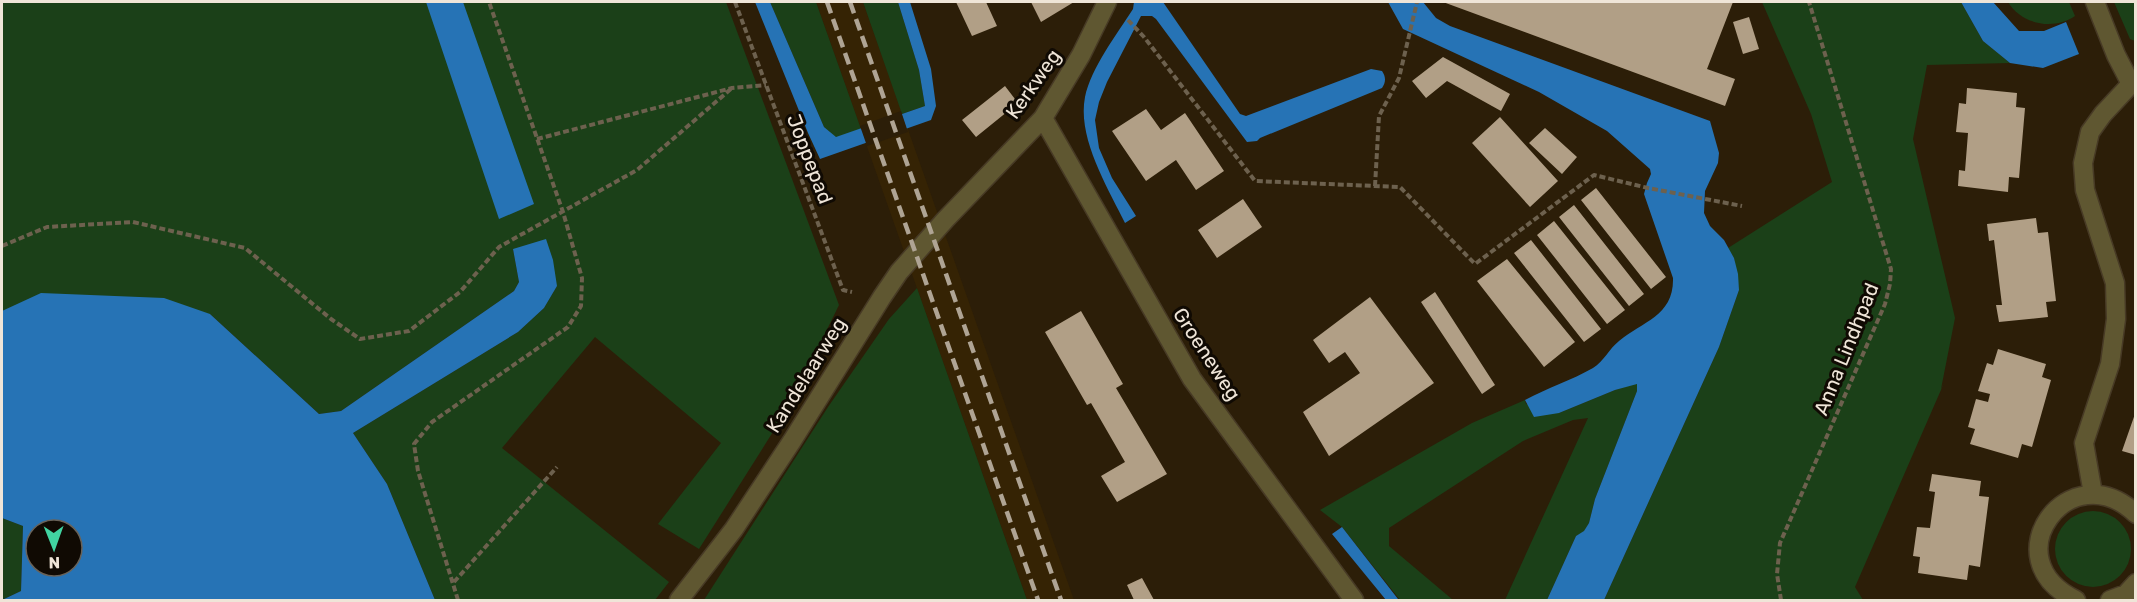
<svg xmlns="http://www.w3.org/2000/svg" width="2137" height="602" font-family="Rubik,sans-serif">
<rect width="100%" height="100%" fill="#2c1e08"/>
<!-- built -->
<path fill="#352304" d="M816,2H863L1074,600H1027Z"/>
<!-- green -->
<path fill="#1b4018" d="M2,2H726L839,305L790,405L699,549L658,524L721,443L595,337L502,448L669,582L655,600H435L387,484L353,433L518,332L544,308L557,286L513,249L519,282L514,291L341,411L319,414L210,314L2,311Z
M770,2H816L861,129L836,138L824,127Z
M863,2H898L919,70L925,106L902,114Z
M1762,2H1961L1983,41L2010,63L1927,65L1913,139L1955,318L1941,389L1944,383L1855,587L1863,600H1604L1719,347L1739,290L1734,258L1728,248L1832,182L1811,114Z
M2008,2H2069L2075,16C2053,31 2021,24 2008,2Z
M2114,2H2135V41L2130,39Z
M917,288L1027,600H704L828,407L889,319Z
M1637,383V391L1595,499L1589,523L1584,532L1576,536L1547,600H1505L1588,418L1573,420L1523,441L1389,528V546L1453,600H1400L1342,527L1320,510L1472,423L1525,400L1526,404L1559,413L1615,390Z
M2055 549a38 38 0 1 1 76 0a38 38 0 1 1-76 0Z
M2,518L23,526L21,591L2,600Z"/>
<!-- water -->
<path fill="#2673b5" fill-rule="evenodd" d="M426,2H463L534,204L499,219Z
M755,2H770L824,127L836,137L925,106L919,70L898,2H910L931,69L936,106L931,120L820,159L808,133Z
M1134,2H1163L1240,114L1246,116L1371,69L1382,71C1386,77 1386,82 1382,88L1260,138L1257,141L1247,142L1156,19L1152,16H1141L1107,82L1099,102L1095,120L1099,148L1112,178L1136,216L1125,223C1108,188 1077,138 1085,97C1091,68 1117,34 1133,9Z
M1388,2H1423L1436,18L1450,26L1710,121L1719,153L1718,163L1705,191L1704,213L1710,226L1724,240L1734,258L1738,274L1739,290L1719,347L1604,600H1547L1576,536L1584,531L1589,523L1595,499L1637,391V384L1615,390L1559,413L1534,417L1525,400C1547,388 1572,380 1593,368C1604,361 1609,349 1619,341C1643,321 1674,316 1673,278L1644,194L1647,183L1651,174L1650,169L1607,131L1539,92L1403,29Z
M1961,2H1993L2019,31H2044L2066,22L2079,54L2043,68L2010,63L1983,41Z
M546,239L553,260L557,286L544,308L518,332L353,433L387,484L435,600H2L21,591L23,526L2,518V311L41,293L164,298L210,314L319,414L341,411L514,291L519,282L513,249ZM36,530H72V566H36Z
M1342,527L1398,599L1400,600H1386L1332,534Z"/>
<!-- pier -->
<path fill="#2c1e08" d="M901,111L908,132L867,146L860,126Z"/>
<!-- building -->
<path fill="#b19f86" d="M956,2H986L997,26L972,36Z
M1031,2H1074L1041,22Z
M1443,2H1733L1707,69L1735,79L1725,106Z
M1749,17L1759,49L1743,54L1733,22Z
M1443,57L1510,94L1501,111L1447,81L1426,98L1412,81Z
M1005,86L1018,103L976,137L962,120Z
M1967,88L2017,93L2016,107L2025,108L2019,178L2009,177L2008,192L1958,186L1959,170L1965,171L1968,133L1956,132L1959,103L1966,104Z
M1146,109L1161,130L1185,113L1224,171L1196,190L1176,160L1146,181L1112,131Z
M1500,117L1558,181L1530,207L1472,143Z
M1545,128L1577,157L1562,174L1529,143Z
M1596,188L1666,277L1651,289L1581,200Z
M1243,199L1262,227L1217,258L1198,230Z
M1574,205L1644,294L1629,306L1559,217Z
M2036,218L2038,233L2048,232L2056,301L2046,302L2048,317L1999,322L1996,305H2002L1994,240L1989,241L1987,224Z
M1554,221L1625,310L1607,324L1537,235Z
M1531,240L1601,329L1584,342L1514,253Z
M1507,259L1575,342L1544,367L1477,281Z
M1435,292L1495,385L1482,394L1421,302Z
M1370,297L1434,383L1329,456L1303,412L1360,373L1345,352L1329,363L1313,340Z
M1081,311L1123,384L1116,388L1167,474L1117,502L1101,476L1125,462L1091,403L1087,405L1045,332Z
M1998,349L2046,364L2042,377L2051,380L2032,447L2022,444L2018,458L1970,444L1975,429L1968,427L1976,399L1988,402L1990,394L1978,391L1987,363L1993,365Z
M2136,411V455L2122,451Z
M1932,474L1981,481L1979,496L1989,497L1980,567L1969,565L1967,580L1918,573L1920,557L1913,556L1917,527L1930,528L1935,492L1929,491Z
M1142,578L1154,600H1134L1127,585Z"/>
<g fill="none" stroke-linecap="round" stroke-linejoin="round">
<!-- minor casing -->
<g stroke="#473a25" stroke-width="21">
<path id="minor" d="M2095,2L2116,55L2131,84
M1043,118L1192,379L1354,600
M2093,494L2084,443L2110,364L2116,319L2115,283L2085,190L2083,163L2090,132L2103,114L2131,84
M679,600L734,529L792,441L882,297L899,272L945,220L1043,118L1081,55L1107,2
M2076,600C1990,559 2070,451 2136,514
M2110,600L2126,594L2136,583"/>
</g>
<!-- path -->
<path stroke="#6d614e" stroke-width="4" stroke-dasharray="6 3" stroke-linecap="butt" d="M735,2L843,290L852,292
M1128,20L1144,37L1255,181L1400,187L1475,264L1594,175L1648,188L1742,206
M537,139L732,88L766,85
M1375,186L1379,116L1399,78L1417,2
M2,246L47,227L133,222L245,248L331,319L360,339L409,331L460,292L499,247L637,170L732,88
M454,582L557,467
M458,600L418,471L414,444L432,422L568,327L581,306L582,278L563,212L489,2
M1781,600L1777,574L1780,543L1885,304L1890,284L1891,269L1809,2"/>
<!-- minor -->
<use href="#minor" stroke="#5f5731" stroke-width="18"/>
<!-- rail -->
<path stroke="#afa494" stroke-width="4.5" stroke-dasharray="12 6" stroke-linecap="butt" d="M827,2L1038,600
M850,2L1061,600"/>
</g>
<g text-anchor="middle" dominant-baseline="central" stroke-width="6" stroke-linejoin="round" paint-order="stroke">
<!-- street labels -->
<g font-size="20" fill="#efe5d8" stroke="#100a03">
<text transform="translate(1033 84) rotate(-55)">Kerkweg</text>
<text transform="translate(810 159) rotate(69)">Joppepad</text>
<text transform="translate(1846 349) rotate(-68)">Anna Lindhpad</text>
<text transform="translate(1207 354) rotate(57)">Groeneweg</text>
<text transform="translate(806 375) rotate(-58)">Kandelaarweg</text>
</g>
</g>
<!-- border -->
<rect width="2137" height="602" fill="none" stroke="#efe5d8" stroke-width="6"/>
<!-- north arrow -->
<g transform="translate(54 548) rotate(179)"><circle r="28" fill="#100a03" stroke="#696258" stroke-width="1.5"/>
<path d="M0-4.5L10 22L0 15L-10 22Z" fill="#41d4a1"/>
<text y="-9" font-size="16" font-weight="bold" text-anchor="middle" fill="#efe5d8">N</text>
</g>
</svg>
